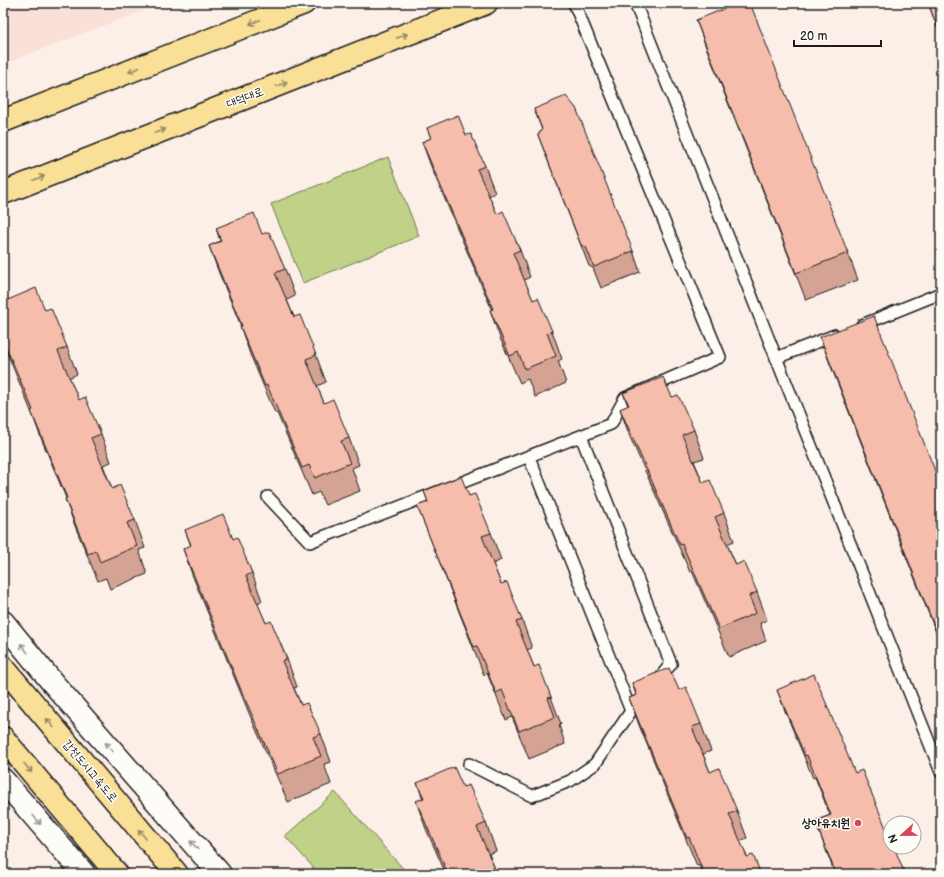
<svg xmlns="http://www.w3.org/2000/svg" width="944" height="877" font-family="'Balsamiq Sans','Poor Story',sans-serif">
<rect width="100%" height="100%" fill="#fcefe8"/>
<filter id="ink" filterUnits="userSpaceOnUse"><feTurbulence type="fractalNoise" baseFrequency=".025" numOctaves="2"/><feDisplacementMap in="SourceGraphic" scale="8" xChannelSelector="R" yChannelSelector="G"/><feConvolveMatrix kernelMatrix="1 2 1 2 8 2 1 2 1" color-interpolation-filters="sRGB"/></filter>
<g filter="url(#ink)">
<!-- built -->
<path fill="#fae0d6" d="M3,3H163L3,64Z"/>
<!-- green -->
<path fill="#bfd287" stroke="#6e7752" d="M388,157L419,236L303,283L271,204Z
M335,792L408,874H319L285,836Z"/>
<g fill="none" stroke-linecap="round" stroke-linejoin="round">
<!-- lane casing -->
<g stroke="#1c1c1c" stroke-width="14">
<path id="lane" d="M635,3L941,772
M862,325L941,293
M776,358L835,335
M581,436L671,664L658,680
M529,457L631,711L641,699
M268,497L310,542L611,424L625,398L720,357L574,3
M469,764L532,796L570,781L595,764L631,711"/>
</g>
<!-- secondary casing -->
<g stroke="#1c1c1c" stroke-width="25">
<path id="secondary" d="M3,622L52,682L220,874
M3,780L84,874"/>
</g>
<!-- primary casing -->
<g stroke="#1c1c1c" stroke-width="25">
<path id="primary" d="M3,121L304,3
M3,193L486,3"/>
</g>
<!-- highway casing -->
<g stroke="#1c1c1c" stroke-width="25">
<path id="highway" d="M3,667L177,874
M3,738L117,874"/>
</g>
<!-- lane -->
<use href="#lane" stroke="#fdfcf7" stroke-width="11"/>
<!-- secondary -->
<use href="#secondary" stroke="#fdfcf7" stroke-width="22"/>
<!-- primary -->
<use href="#primary" stroke="#fadf96" stroke-width="22"/>
<!-- highway -->
<use href="#highway" stroke="#fadf96" stroke-width="22"/>
</g>
<!-- wall -->
<path fill="#d4a394" stroke="#1c1c1c" d="M928,3H941V37Z
M696,20L848,253L858,280L806,300L706,47Z
M534,109L633,251L640,272L601,288L593,268L589,266L546,156L538,135L542,130Z
M427,128L466,135L485,166L495,193L489,196L497,214L520,250L530,277L524,280L533,300L552,331L562,359L558,361L566,383L535,397L528,379L520,383L500,338L490,310H492L432,169L422,142L431,138Z
M216,228L262,234L285,269L295,296L287,300L294,317L316,355L326,382L317,386L324,403L349,438L359,465L352,468L360,491L325,505L319,492L312,495L277,413H275L250,354L240,326H241L219,273L209,246L220,241Z
M3,302L45,310L67,347L77,374L69,378L79,400L101,434L111,462L103,465L112,489L135,520L145,548L139,550L147,574L110,589L106,578L98,581L75,526L65,499L66,498L41,438L31,411L3,343Z
M820,337L941,486V645L830,364Z
M623,393L672,397L694,430L704,458L694,461L703,483L724,513L734,541L727,544L736,565L757,592L767,620L760,623L766,641L729,657L692,571L690,572L630,437L620,409L628,406Z
M424,491L469,496L491,533L501,560L493,564L501,584L522,620L532,648L527,650L534,667L551,697L561,724L559,725L565,744L529,759L512,717L506,720L487,673L484,675L428,533L417,506L428,502Z
M185,530L233,539L252,573L262,601L257,603L266,623L287,659L297,687L294,688L301,705L321,734L331,762L324,764L331,784L288,802L251,718L193,577L183,549L191,546Z
M632,683L679,690L701,724L711,751L703,754L710,772L737,811L747,838L740,841L747,857L761,874H703L699,865L697,866L639,725L629,698L636,695Z
M777,690L855,773L905,874H835L815,821L830,815L815,777L813,778L785,711Z
M417,783L463,787L486,823L496,851L489,854L497,874H503H446L426,829L416,801L423,799Z"/>
<!-- building -->
<path fill="#f6bdac" stroke="#1c1c1c" d="M739,3H750L848,253L796,273L696,20Z
M928,3H941V36Z
M566,96L576,108L633,251L594,267L586,247L581,245L538,135L542,129L534,109Z
M458,115L466,135L471,134L485,166L477,169L497,214L503,211L520,250L513,253L533,300L538,298L552,331L547,333L556,356L525,369L518,352L510,356L490,310L493,309L422,142L431,138L427,128Z
M254,213L262,234L269,232L285,269L275,273L294,317L300,315L316,355L306,359L324,403L333,399L349,438L341,441L350,463L315,478L309,465L302,468L267,385L265,386L240,326H242L209,246L221,241L216,228Z
M36,288L45,310L51,308L67,347L58,351L79,400L85,397L101,434L91,438L112,489L120,485L135,520L127,523L137,546L100,562L96,551L88,554L65,499L67,498L31,411L33,410L3,340V302Z
M874,316L941,486V643L820,337Z
M663,377L672,397L678,395L694,430L682,435L703,483L710,480L724,513L715,517L736,565L744,561L757,592L749,596L756,613L719,629L682,544L680,545L620,409L629,405L623,393Z
M461,476L469,496L475,494L491,533L482,536L501,584L507,582L522,620L516,622L534,667L539,665L551,697L548,698L555,717L519,731L502,690L496,693L477,646L474,647L417,506L428,502L424,491Z
M223,514L233,539L237,537L252,573L246,576L266,623L271,621L287,659L282,661L301,705L307,703L321,734L313,737L321,756L278,774L241,690L183,549L191,545L185,530Z
M669,668L679,690L686,687L701,724L692,727L710,772L719,768L737,811L729,814L747,857L753,855L761,874H704L689,837L687,838L629,698L637,695L632,683Z
M814,674L855,773L862,770L890,838V847H894L905,874H836L815,821L831,815L807,755L805,756L777,690Z
M454,767L463,787L469,785L486,823L477,827L497,874L502,872L503,874H448L416,801L424,798L417,783Z"/>
<!-- one-way arrows -->
<defs><path id="oneway-shaft" d="M-6 0H5M1.5-3L5.5 0L1.5 3" fill="none" stroke-width="1.6" stroke-linecap="round" stroke-linejoin="round"/></defs>
<g stroke="#96875f">
<use href="#oneway-shaft" transform="translate(255 22) rotate(159)"/>
<use href="#oneway-shaft" transform="translate(402 36) rotate(-22)"/>
<use href="#oneway-shaft" transform="translate(134 70) rotate(159)"/>
<use href="#oneway-shaft" transform="translate(282 84) rotate(-21)"/>
<use href="#oneway-shaft" transform="translate(160 131) rotate(-21)"/>
<use href="#oneway-shaft" transform="translate(39 178) rotate(-21)"/>
<use href="#oneway-shaft" transform="translate(50 723) rotate(-130)"/>
<use href="#oneway-shaft" transform="translate(28 768) rotate(50)"/>
<use href="#oneway-shaft" transform="translate(142 834) rotate(-130)"/>
</g>
<g stroke="#989794">
<use href="#oneway-shaft" transform="translate(24 648) rotate(-129)"/>
<use href="#oneway-shaft" transform="translate(109 747) rotate(-131)"/>
<use href="#oneway-shaft" transform="translate(37 820) rotate(49)"/>
<use href="#oneway-shaft" transform="translate(194 845) rotate(-132)"/>
</g>
</g>
<!-- markers -->
<circle fill="#d1495b" stroke="#fdfcf7" stroke-width="1.5" cx="858" cy="823" r="4"/>
<g text-anchor="middle" dominant-baseline="central" stroke-width="3" stroke-linejoin="round" paint-order="stroke">
<!-- street labels -->
<g font-size="12" fill="#1c1c1c" stroke="#fdfcf7">
<text transform="translate(245 98) rotate(-21)">대덕대로</text>
<text transform="translate(90 771) rotate(50)">갑천도시고속도로</text>
</g>
<!-- poi labels -->
<g font-size="12" font-weight="bold" fill="#1c1c1c" stroke="#fdfcf7" text-anchor="end">
<text x="850" y="823">상아유치원</text>
</g>
</g>
<!-- margin -->
<rect width="944" height="877" fill="none" stroke="#fdfcf7" stroke-width="16"/>
<rect x="8" y="8" width="928" height="861" fill="none" stroke="#1c1c1c" stroke-width="1.5" filter="url(#ink)"/>
<!-- north arrow -->
<g transform="translate(902 835) rotate(248)"><circle r="19" fill="#fdfcf7" stroke="#a3a29f"/>
<path d="M0-3L7 15L0 10L-7 15Z" fill="#d1495b"/>
<text y="-6" font-size="11" font-weight="bold" text-anchor="middle" fill="#1c1c1c">N</text>
</g>
<!-- scale -->
<path d="M794 40v6h87v-6" fill="none" stroke="#1c1c1c" stroke-width="2"/>
<text x="800" y="40" font-size="12" fill="#1c1c1c" stroke="#fdfcf7" stroke-width="3" paint-order="stroke">20 m</text>
</svg>
